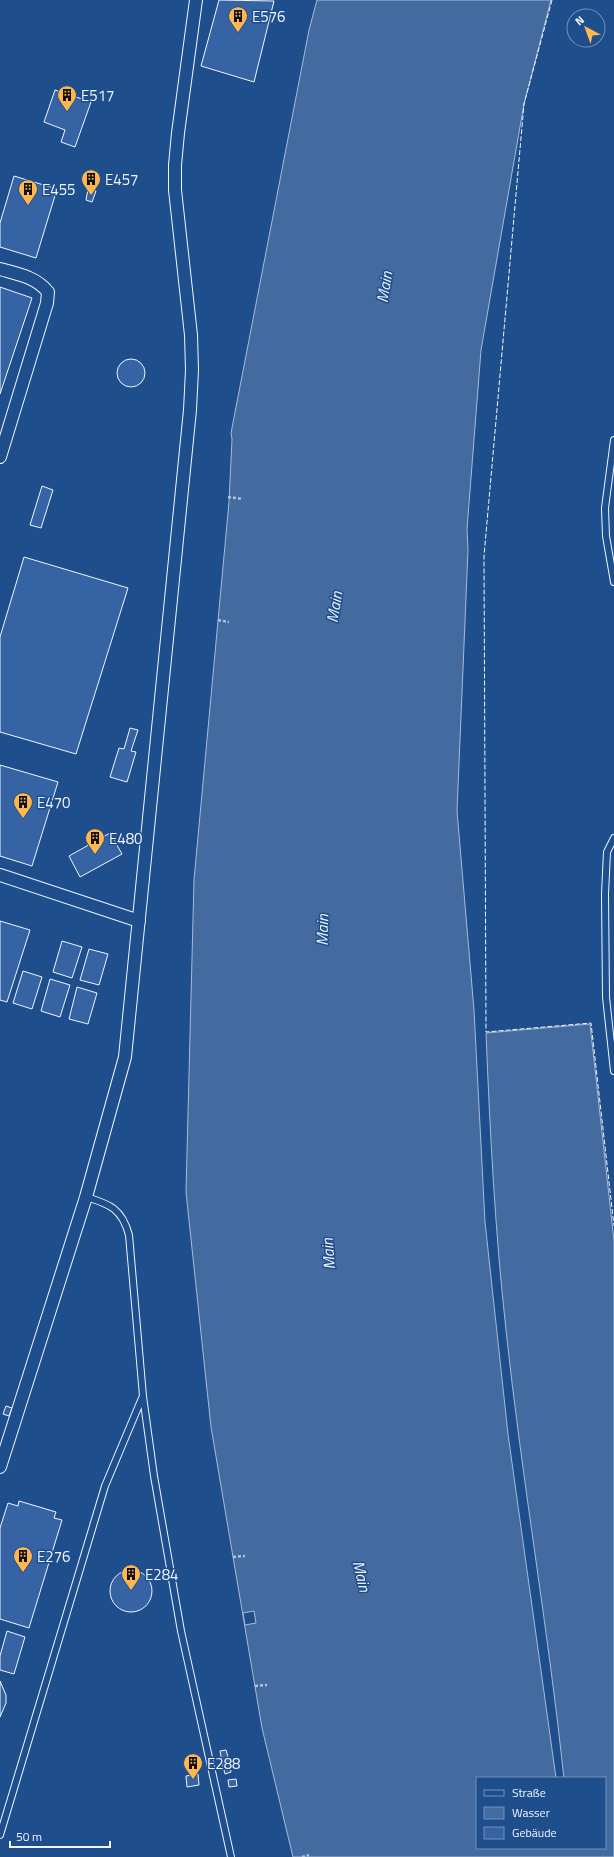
<svg xmlns="http://www.w3.org/2000/svg" width="614" height="1857" font-family="'Titillium Web',sans-serif">
<rect width="100%" height="100%" fill="#1f4e8c"/>
<!-- water -->
<path fill="#446ba0" stroke="#a8bbd7" d="M317,0H551L524,104L481,350L467,529L468,550L457,811L474,1010L485,1222L508,1434L556,1778H477V1848H605V1778H564C548,1628 522,1480 506,1330C495,1231 490,1132 486,1033L590,1024L614,1241V1857H293L262,1728L211,1427L186,1192L194,880L229,502L232,439L231,433L309,30Z"/>
<!-- pier -->
<path fill="#1f4e8c" stroke="#a8bbd7" d="M254,1611L256,1623L245,1625L243,1613Z"/>
<!-- building -->
<path fill="#3563a3" stroke="#f2f6ff" d="M219,0L274,1L254,82L201,66Z
M55,90L91,102L75,147L61,142L65,130L44,122Z
M14,176L57,189L36,258L0,247V223Z
M88,189L96,191L92,202L86,200Z
M0,287L32,298L0,394Z
M117 373a14 14 0 1 1 28 0a14 14 0 1 1-28 0Z
M42,486L53,490L41,528L30,525Z
M24,557L128,588L76,754L0,732V637Z
M130,728L138,730L131,751L136,752L127,782L110,777L119,748L124,749Z
M0,765L58,782L32,866L0,856Z
M110,833L122,854L80,877L69,856Z
M0,921L30,930L7,1002L0,1000Z
M62,941L82,947L72,978L53,972Z
M89,949L108,954L99,985L80,980Z
M23,971L42,977L32,1009L13,1003Z
M50,979L70,985L60,1017L41,1011Z
M77,987L97,993L88,1024L69,1019Z
M6,1406L12,1408L9,1416L3,1414Z
M19,1501L56,1512L54,1518L62,1520L29,1628L0,1619V1528L8,1503L18,1506Z
M110 1591a21 21 0 1 1 42 0a21 21 0 1 1-42 0Z
M7,1631L25,1637L14,1674L0,1670V1656Z
M0,1681L6,1695V1703L0,1717Z
M226,1750L229,1760L222,1762L220,1751Z
M229,1762L231,1772L225,1774L222,1763Z
M198,1774L199,1785L187,1787L186,1776Z
M236,1779L237,1786L229,1787L228,1780Z"/>
<g fill="none" stroke-linecap="round" stroke-linejoin="round">
<!-- lane casing -->
<g stroke="#f2f6ff" stroke-width="8">
<path id="lane" d="M614,440L605,508L606,536L614,582
M614,838L607,852L605,894L606,997L614,1071
M86,1197C110,1204 122,1209 129,1235L143,1396L154,1476L181,1631L231,1857
M0,1835L105,1486L142,1398"/>
</g>
<!-- street casing -->
<g stroke="#f2f6ff" stroke-width="14">
<path id="street" d="M0,269C18,274 36,277 48,292L47,303L0,457
M0,875L139,921
M0,1467L86,1197L125,1057L190,410L192,370L191,335L175,190V165L178,133L196,0"/>
</g>
<!-- path -->
<path stroke="#b3c4dc" stroke-width="2.5" stroke-dasharray="3 2" stroke-linecap="butt" d="M228,497L243,499
M218,620L229,622
M233,1557L245,1556
M255,1686L267,1685
M302,1857L309,1855"/>
<!-- lane -->
<use href="#lane" stroke="#1f4e8c" stroke-width="6"/>
<!-- street -->
<use href="#street" stroke="#1f4e8c" stroke-width="12"/>
<!-- fence -->
<path stroke="#f2f6ff" stroke-width="1" stroke-dasharray="5 2" stroke-linecap="butt" d="M552,0L524,104L484,556L486,1032L591,1023L614,1226"/>
</g>
<!-- icons -->
<defs>
<g id="building-pin" transform="scale(1)"><path d="M0 17L-7.5 6A9.5 9.5 0 1 1 7.5 6Z" fill="#ffb74d" stroke="#1f4e8c"/><path d="M-4-6H4V6H1V3H-1V6H-4ZM-2.5-4.3h1.7v1.8h-1.7ZM.8-4.3h1.7v1.8H.8ZM-2.5-1h1.7V.8h-1.7ZM.8-1h1.7V.8H.8Z" fill="#111"/></g>
</defs>
<g fill-rule="evenodd">
<use href="#building-pin" x="238" y="16"/>
<use href="#building-pin" x="67" y="95"/>
<use href="#building-pin" x="91" y="179"/>
<use href="#building-pin" x="28" y="189"/>
<use href="#building-pin" x="23" y="802"/>
<use href="#building-pin" x="95" y="838"/>
<use href="#building-pin" x="23" y="1556"/>
<use href="#building-pin" x="131" y="1574"/>
<use href="#building-pin" x="193" y="1763"/>
</g>
<g text-anchor="middle" dominant-baseline="central" stroke-width="3" stroke-linejoin="round" paint-order="stroke">
<!-- poi labels -->
<g font-size="15" fill="#f2f6ff" stroke="#1f4e8c" text-anchor="start">
<text x="252" y="16">E576</text>
<text x="81" y="95">E517</text>
<text x="105" y="179">E457</text>
<text x="42" y="189">E455</text>
<text x="37" y="802">E470</text>
<text x="109" y="838">E480</text>
<text x="37" y="1556">E276</text>
<text x="145" y="1574">E284</text>
<text x="207" y="1763">E288</text>
</g>
<!-- water labels -->
<g font-size="16" font-style="italic" fill="#f2f6ff" stroke="#1f4e8c">
<text transform="translate(384 287) rotate(-81)">Main</text>
<text transform="translate(334 607) rotate(-81)">Main</text>
<text transform="translate(322 930) rotate(-89)">Main</text>
<text transform="translate(328 1254) rotate(-95)">Main</text>
<text transform="translate(362 1576) rotate(77)">Main</text>
</g>
</g>
<!-- legend -->
<rect x="476" y="1777" width="130" height="72" fill="#1f4e8c" stroke="#7391ba"/>
<rect x="484" y="1790" width="20" height="6" fill="#1f4e8c" stroke="#7391ba"/>
<text x="512" y="1797" font-size="12" fill="#f2f6ff">Straße</text>
<rect x="484" y="1807" width="20" height="12" fill="#446ba0" stroke="#7391ba"/>
<text x="512" y="1817" font-size="12" fill="#f2f6ff">Wasser</text>
<rect x="484" y="1827" width="20" height="12" fill="#3563a3" stroke="#7391ba"/>
<text x="512" y="1837" font-size="12" fill="#f2f6ff">Gebäude</text>
<!-- north arrow -->
<g transform="translate(586 28) rotate(319)"><circle r="19" fill="#1f4e8c" stroke="#7391ba"/>
<path d="M0-3L7 15L0 10L-7 15Z" fill="#ffb74d"/>
<text y="-6" font-size="11" font-weight="bold" text-anchor="middle" fill="#f2f6ff">N</text>
</g>
<!-- scale -->
<path d="M10 1841v6h100v-6" fill="none" stroke="#f2f6ff" stroke-width="2"/>
<text x="16" y="1841" font-size="12" fill="#f2f6ff" stroke="#1f4e8c" stroke-width="3" paint-order="stroke">50 m</text>
</svg>
